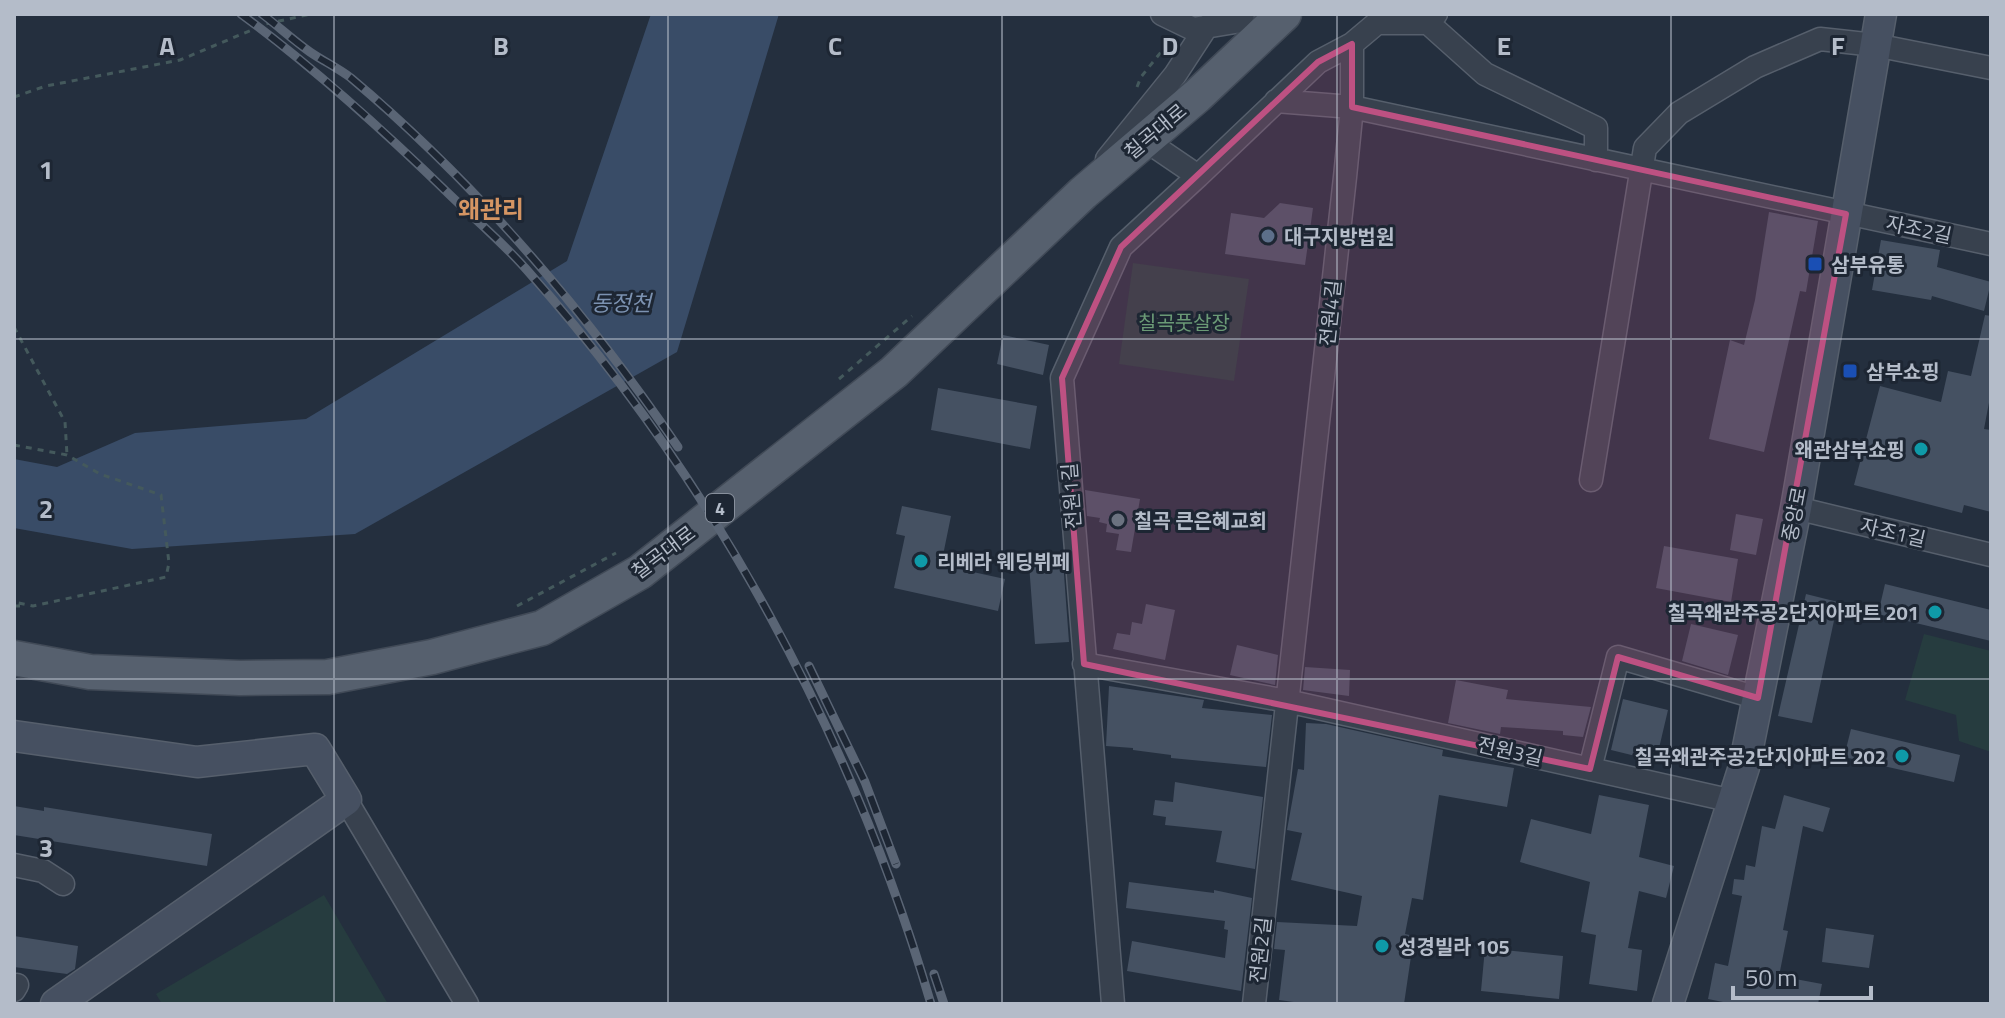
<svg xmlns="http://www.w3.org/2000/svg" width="2005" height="1018" font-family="'Titillium Web','Noto Sans KR',sans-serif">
<rect width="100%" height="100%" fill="#242f3e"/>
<!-- green -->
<path fill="#263c3f" d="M1133,263L1249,279L1234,381L1119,364Z
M1924,634L1991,651V752L1959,741L1956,715L1905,700Z
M324,895L388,1004H162L156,994Z"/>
<!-- water -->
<path fill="#394c67" d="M651,14H779L677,352L355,534L132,549L14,528V459L57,467L135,433L306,419L567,261Z"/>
<!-- building -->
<path fill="#455162" d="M1280,203L1313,208L1305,265L1225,254L1231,213L1264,218Z
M1769,212L1818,221L1806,292L1800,291L1764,452L1709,439L1730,340L1744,345L1755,300Z
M1881,240L1940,250L1937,267L1991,282L1984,311L1932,296L1931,300L1872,290Z
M1985,315L1991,316V392L1984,429L1991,430V512L1964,505L1962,513L1854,485L1880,386L1941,402L1948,371L1971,376Z
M1003,335L1049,345L1043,375L997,364Z
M938,388L1037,406L1030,449L931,430Z
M1085,490L1140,499L1131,552L1116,550L1119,534L1106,532L1107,524L1099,522L1100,518L1087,516Z
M902,506L951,516L941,565L1005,579L998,611L894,588L905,536L896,534Z
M1736,514L1763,519L1756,555L1730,550Z
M1664,546L1738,559L1731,602L1656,588Z
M1063,561L1069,642L1035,644L1029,564Z
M1885,584L1991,610V641L1878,614Z
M1806,594L1838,602L1812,723L1778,716Z
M1146,604L1175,610L1165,660L1113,649L1117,633L1130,635L1132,622L1142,624Z
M1691,624L1738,635L1728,675L1682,661Z
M1237,645L1278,655L1275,685L1230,675Z
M1305,667L1350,670L1349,696L1303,690Z
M1456,680L1508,690L1506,699L1591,707L1583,737L1563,735V731L1501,727L1500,734L1448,723Z
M1109,686L1204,700L1202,708L1272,715L1266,767L1171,758V755L1133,750V748L1106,746Z
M1623,699L1668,710L1656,761L1611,750Z
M1306,723L1326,724L1443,750L1442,756L1514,768L1507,807L1439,795L1423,900L1412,898L1405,934L1414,936L1404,1004H1308L1279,1000L1285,950L1274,949L1277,922L1357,926L1362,896L1291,880L1302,833L1287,830L1298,769L1304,770Z
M1851,729L1960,755L1954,782L1844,757Z
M1175,782L1263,797L1255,869L1216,862L1222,831L1165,825L1166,817L1153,815L1155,800L1173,802Z
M1599,795L1649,805L1639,857L1674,866L1666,898L1639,891L1628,948L1642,950L1637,991L1589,984L1596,935L1581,932L1590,882L1520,862L1531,819L1591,834Z
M1784,795L1830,808L1823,832L1803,826L1783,930L1788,931L1779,976L1822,984L1818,1004H1733L1708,999L1715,963L1728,966L1742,896L1732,894L1734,879L1744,880L1746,865L1755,867L1762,826L1775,829Z
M14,806L44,811V807L212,834L207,866L14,835Z
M1129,882L1214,893V890L1252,898L1241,991L1127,971L1132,941L1225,958L1228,930L1224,929L1225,921L1126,908Z
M1826,928L1874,935L1869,968L1822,962Z
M14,936L78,946L75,969L67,974L14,967Z
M1485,948L1563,956L1559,999L1481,991Z"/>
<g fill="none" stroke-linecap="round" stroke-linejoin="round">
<!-- street casing -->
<g stroke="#565f6c" stroke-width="25">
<path id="street" d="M1162,14L1193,29L1235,22L1243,14
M1436,14L1428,23L1485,74L1596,128V160
M1276,101L1352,107L1991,244
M1145,140L1198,176L1318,62L1352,44L1377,23H1428
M1107,159L1175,75L1207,26
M1591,480L1645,148L1679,113L1755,67L1820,39L1875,45L1991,68
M1796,508L1991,555
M1084,664L1287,701L1733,801
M1590,769L1618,657L1758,698
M346,800L467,1004
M14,865L43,871L63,884
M14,990L17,985
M1113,1004L1062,378L1121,247L1198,176
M1254,1004L1345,177L1352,107V44"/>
</g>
<!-- secondary casing -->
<g stroke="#565f6c" stroke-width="33">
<path id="secondary" d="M14,736L197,762L315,749L346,800L56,1004
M1668,1004L1744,767L1796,508L1881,14"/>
</g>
<!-- primary casing -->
<g stroke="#414a57" stroke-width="37">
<path id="primary" d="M14,658L90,672L240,678L328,677L432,657L542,628L640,572L894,372L1083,193L1197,96L1284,14"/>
</g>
<!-- path -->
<path stroke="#44595c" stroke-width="3" stroke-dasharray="6 6" stroke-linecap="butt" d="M1137,87L1141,77L1169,42
M14,97L46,86L180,60L266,24L311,14
M14,327L65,422L67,455
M839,379L912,316
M14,445L67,455L100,474L161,495L169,563L166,577L33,606L14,602
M14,606H25
M517,606L616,553"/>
<!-- street -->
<use href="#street" stroke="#38414e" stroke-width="22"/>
<!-- secondary -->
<use href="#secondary" stroke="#465061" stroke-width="30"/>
<!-- primary -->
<use href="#primary" stroke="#56606e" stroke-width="34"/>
<!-- rail casing -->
<g stroke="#5a6575" stroke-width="9">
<path id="rail" d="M241,14C316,69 384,131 451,196C476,220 503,243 526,269C712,477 853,737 931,1004
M262,14C278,26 293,40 310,52C323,61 338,68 351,78C477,184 585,311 678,447
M809,666L865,782L896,864
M934,974L944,1004"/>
</g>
<!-- rail -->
<use href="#rail" stroke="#1d2633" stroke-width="6" stroke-dasharray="18" stroke-linecap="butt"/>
</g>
<!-- marked area -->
<path fill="#bd5182" fill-opacity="0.2" stroke="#bd5182" stroke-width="6" stroke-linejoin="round" d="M1352,44V107L1846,214L1758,698L1618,657L1590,769L1084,664L1062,378L1121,247L1318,62Z"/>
<!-- grid -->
<path fill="none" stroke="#b4bcc9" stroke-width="2" stroke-opacity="0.55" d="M334,14V1004M668,14V1004M1002,14V1004M1337,14V1004M1671,14V1004M14,339H1991M14,679H1991"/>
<!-- markers -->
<circle fill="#5c6f8a" stroke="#1d2633" stroke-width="3" cx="1268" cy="236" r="8"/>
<g fill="#1a4fb4" stroke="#1d2633" stroke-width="3">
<rect x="1807" y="256" width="16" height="16" rx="4"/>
<rect x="1842" y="363" width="16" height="16" rx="4"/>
</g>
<g fill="#0f9aa8" stroke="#1d2633" stroke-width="3">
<circle cx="1921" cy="449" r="8"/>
<circle cx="921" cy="561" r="8"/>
<circle cx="1935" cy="612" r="8"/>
<circle cx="1902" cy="756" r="8"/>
<circle cx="1382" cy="946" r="8"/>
</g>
<circle fill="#6b7280" stroke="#1d2633" stroke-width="3" cx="1118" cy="520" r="8"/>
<g text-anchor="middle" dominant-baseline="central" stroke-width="6" stroke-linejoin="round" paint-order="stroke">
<!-- shield labels -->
<rect fill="#1d2633" stroke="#878f9c" stroke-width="2" x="706" y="494" width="28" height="28" rx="6"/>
<g font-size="18" font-weight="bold" fill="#b4bcc9">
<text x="720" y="508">4</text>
</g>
<!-- street labels -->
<g font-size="20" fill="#b4bcc9" stroke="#1d2633">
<text transform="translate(1155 131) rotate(-40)">칠곡대로</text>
<text transform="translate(1919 229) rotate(12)">자조2길</text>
<text transform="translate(1330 313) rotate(-84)">전원4길</text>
<text transform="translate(1071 496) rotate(-94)">전원1길</text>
<text transform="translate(1794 514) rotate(-79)">중앙로</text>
<text transform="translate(1893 532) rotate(13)">자조1길</text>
<text transform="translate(663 552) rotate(-37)">칠곡대로</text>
<text transform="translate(1510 751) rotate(13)">전원3길</text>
<text transform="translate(1260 950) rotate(-84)">전원2길</text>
</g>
<!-- poi labels -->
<g font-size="20" font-weight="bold" fill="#b4bcc9" stroke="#1d2633" text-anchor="start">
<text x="1284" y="236">대구지방법원</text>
<text x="1831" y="264">삼부유통</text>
<text x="1866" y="371">삼부쇼핑</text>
<text x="1905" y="449" text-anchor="end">왜관삼부쇼핑</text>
<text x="1134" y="520">칠곡 큰은혜교회</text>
<text x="937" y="561">리베라 웨딩뷔페</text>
<text x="1919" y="612" text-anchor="end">칠곡왜관주공2단지아파트 201</text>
<text x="1886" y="756" text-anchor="end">칠곡왜관주공2단지아파트 202</text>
<text x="1398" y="946">성경빌라 105</text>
</g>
<!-- park labels -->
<g font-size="20" fill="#6b9a76" stroke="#1d2633">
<text x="1184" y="322">칠곡풋살장</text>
</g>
<!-- water labels -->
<g font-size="22" font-style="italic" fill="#7c92b1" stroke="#1d2633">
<text x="621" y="303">동정천</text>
</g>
<!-- quarter labels -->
<g font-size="24" font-weight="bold" fill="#d59563" stroke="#1d2633">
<text x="491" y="209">왜관리</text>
</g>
</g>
<g font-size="26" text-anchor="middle" font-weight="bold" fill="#b4bcc9" stroke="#1d2633" stroke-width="6" stroke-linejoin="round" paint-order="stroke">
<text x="167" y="55">A</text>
<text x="501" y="55">B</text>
<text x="835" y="55">C</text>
<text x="1170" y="55">D</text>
<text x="1504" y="55">E</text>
<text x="1838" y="55">F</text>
<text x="46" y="179">1</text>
<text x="46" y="518">2</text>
<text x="46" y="857">3</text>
</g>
<!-- border -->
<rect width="2005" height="1018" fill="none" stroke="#b4bcc9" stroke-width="32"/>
<!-- scale -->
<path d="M1733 986v12h138v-12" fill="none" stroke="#b4bcc9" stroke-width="4"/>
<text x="1745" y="986" font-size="24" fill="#b4bcc9" stroke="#1d2633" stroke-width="6" paint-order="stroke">50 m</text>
</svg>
